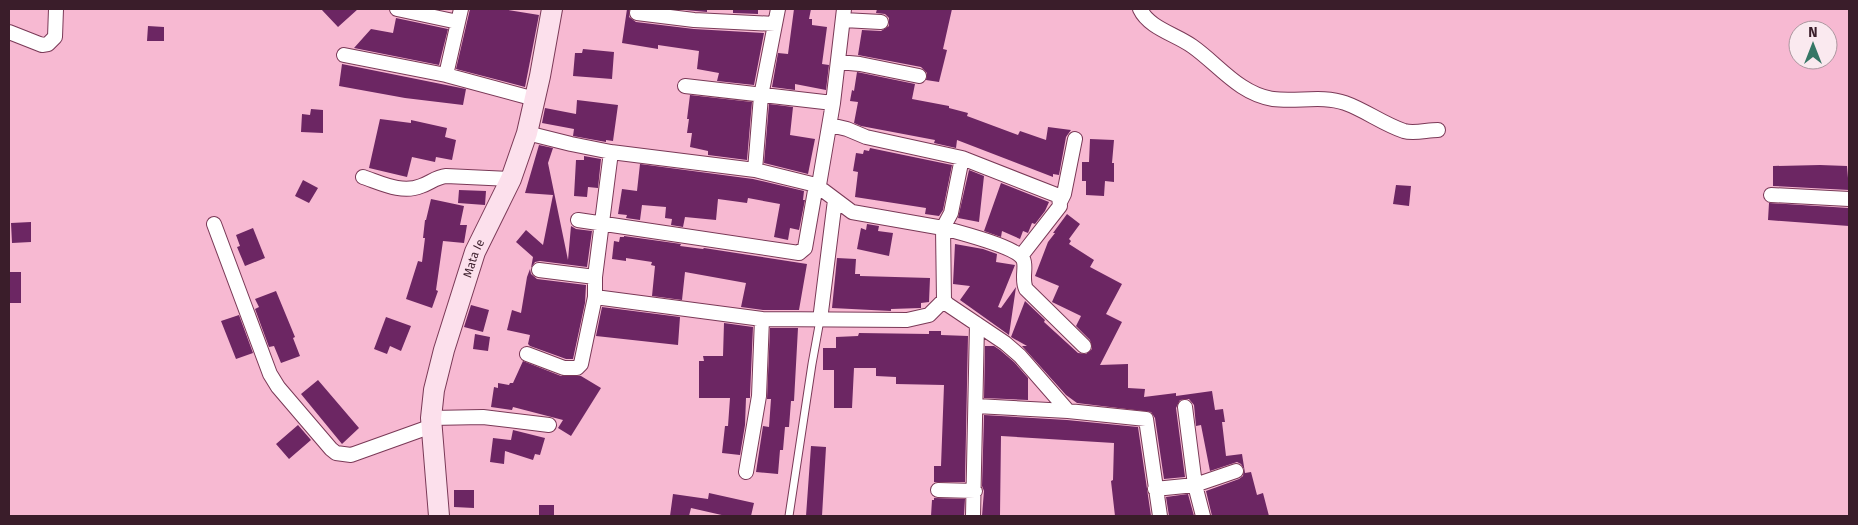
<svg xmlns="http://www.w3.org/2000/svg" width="1858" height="525" font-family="'Fira Sans',sans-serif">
<rect width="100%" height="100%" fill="#f7b9d2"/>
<!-- building -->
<path fill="#6c2663" d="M321,9H358L338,27Z
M470,9H502L539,15L525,87L456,69Z
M627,9H630L629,17L636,22L694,29L764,33L754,85L717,81L719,73L697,69L699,51L658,45V49L622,43Z
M674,9H707V12Z
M733,9H758V14L733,13Z
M794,9H811L809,19H812V25L827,27L822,64L829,65L826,90L795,84V90L772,87L778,53L788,54Z
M877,9H952L943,49L947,50L939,82L926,80L927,73L921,67L858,55L862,30L881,31L889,26V18L885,14L876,13Z
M396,18L448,29L439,65L354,48L371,29L393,33Z
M148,26L164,27V41H147Z
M583,49L614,52L612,79L573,76L575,53H582Z
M342,64L466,89L463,105L405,98L339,86Z
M857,72L915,84L912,99L949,106V108L968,113L967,116L1018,135L1020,131L1046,140L1048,127L1071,130L1066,137L1059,175L1053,174V177L957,140L956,148L934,143L935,140L861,126L854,123L858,102L850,101L852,90L854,91Z
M690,95L752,102L747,160L708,155V151L690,147L692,133H687L689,119H687Z
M577,100L618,105L613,141L606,140V142L573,136L574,129L542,123L545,108L576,114Z
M769,104L793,107L790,135L815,139L808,174L764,163Z
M311,109L323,110V133L301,132L302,114L310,115Z
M380,119L411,123V120L447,128L445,137L456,140L452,160L436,157L435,162L412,157L407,177L369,168Z
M1090,139L1114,140L1112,163H1114V182L1105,181L1104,196L1086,195V181H1082V162H1089Z
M539,145L553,148L548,163L568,260L571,226L576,229L592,231L587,267L540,261L535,262L531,268L533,257L516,242L526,230L543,245L553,195L525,193Z
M870,148L952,165L943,210L939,216L925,214L926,208L855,197L858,172L853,171L856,153L863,154L864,150L869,151Z
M584,156L601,159L598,188L588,187L587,197L574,196L576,160H584Z
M640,164L753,179L804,191L803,200H805L799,230L790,228L788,240L774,237L780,204L748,198L747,203L718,199L716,220L685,217L683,227L671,225L672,219L665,218L666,207L642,205L640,220L626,218L627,215L618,214L622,189L637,191Z
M1820,165L1847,166L1849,190L1773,186V166Z
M969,170L984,176L979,222L958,218Z
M303,180L318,188L309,203L295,196Z
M1001,183L1049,202L1045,211L1035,224L1032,223L1028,233L1023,231L1020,239L1002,231L1001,237L984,231Z
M1396,185L1411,186L1409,206L1393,204Z
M459,190L486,191L485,205L458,203Z
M431,199L464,206L460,225H467L464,243L443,241L436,290L438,291L432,308L406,299L418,261L422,262L425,238H423L425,220H426Z
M1769,203L1849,208V226L1768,220Z
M1067,214L1080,224L1069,239L1071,241L1069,244L1094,260L1090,267L1122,284L1106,314L1122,322L1100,365L1128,364V388L1145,389L1144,397L1176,393V396L1212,391L1215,410L1223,409L1225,422H1222L1226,456L1242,454L1245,473L1251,472L1257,495L1263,493L1269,516H1212L1206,491L1239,479L1243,476L1244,469L1241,464L1237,462L1210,471L1201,425L1196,426L1194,405L1189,399L1180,400L1176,408L1185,477L1164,479L1155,418L1151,412L1077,403L1066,395L1022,346H1027L1011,337L1025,301L1045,320L1044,322L1078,353L1086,354L1092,349L1090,340L1076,326L1081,316L1052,302L1059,286L1035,276L1048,242L1055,233H1053Z
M31,222V242L12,243L11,223Z
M867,224L879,226L878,231L893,233L889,256L857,249L861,228L866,230Z
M253,228L265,258L245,266L237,247L240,246L236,235Z
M624,236L681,244L680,246L703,249L704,248L807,264L799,310H763L741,307L746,283L685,272L682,300L652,296L655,266L651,265L652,262L626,258V261L612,259L614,241L619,242L620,237H624Z
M955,244L983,249L997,254L996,262L1015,265L998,307L1001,308L1016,287L1009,335L960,300L970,286L953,284Z
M837,258L856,259L855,274H860V276L930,278L929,302L921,303V308L891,309V311L832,308Z
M530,269L531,274L537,279L586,285L585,303L573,359H566L530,346L528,344L530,335L507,330L512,310L521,313L527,277Z
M9,272H21V303H9Z
M276,291L295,337L293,338L300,356L281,363L274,346L269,347L255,309L259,307L255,299Z
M471,305L489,310L483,332L464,327Z
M602,307L680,317L678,345L596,336Z
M239,315L253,353L236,359L221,321Z
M386,317L411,326L401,351L390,346L387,354L374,349Z
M724,323L753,327L750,395V398H746L745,425L740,455L722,453L725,426H728L730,398H699V361H704L703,356H723Z
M770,328H798L794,401H791L789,427H785L783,450H780L778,474L756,472L763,426L769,427L771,399H767Z
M929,331H941V335L968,336L965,482H934V466H941L944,385L896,384V377L876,376V368H854L852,408H834V370H823V348H836V337L858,336L859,333L929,334Z
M475,334L490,337L488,351L473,349Z
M985,346H994L1000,350L1014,362L1028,378V400L984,398Z
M523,361L561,376H581L601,388L571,436L558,428L563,420L513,407L512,410L491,407L494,387L498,388V383L509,385L510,383H513Z
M318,380L359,428L342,444L301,394Z
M984,415L1067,420L1138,427L1151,516H1115L1111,481L1113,480L1114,443L1001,436L1000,516H982L984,491L982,486Z
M298,425L311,440L289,459L276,444Z
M513,430L545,438L540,455L535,454L533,460L505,451L504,464L490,462L493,438L511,440Z
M811,446L826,447L822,516H806Z
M454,490H474V508L454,507Z
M709,493L754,503L751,516H726L691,508L689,516H670L673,494L708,499Z
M1188,494L1194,516H1169L1166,497Z
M934,498L965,499L964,516H931L932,500H934Z
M539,505H554V516H539Z"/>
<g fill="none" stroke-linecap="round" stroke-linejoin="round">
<!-- lane casing -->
<g stroke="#7a3957" stroke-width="9">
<path id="lane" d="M789,516L812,364L820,320"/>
</g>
<!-- street casing -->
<g stroke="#7a3957" stroke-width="16">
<path id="street" d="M397,9L458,22
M1140,9C1149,28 1175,34 1192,46C1218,64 1239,94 1273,99C1297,102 1323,95 1345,103C1365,110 1383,124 1404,131C1414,134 1427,130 1438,130
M637,13L694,20L775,24
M843,20L881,22
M9,32L42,45L48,44L55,37L56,9
M344,55L446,75L535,99
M838,62L860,64L919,76
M446,75L461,9
M685,86L833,103
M830,125L847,129L866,137L962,158L951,213L943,228C958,232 1016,247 1023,259C1027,266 1021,279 1026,289L1084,346
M527,133L571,144L611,152L755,170L816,185L852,212L943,228L944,300L947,304L1005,343L1020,356L1068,411L1146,419L1160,516
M962,158L1059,196L1060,206L1021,256
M755,170L761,96L778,9
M363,177C381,183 402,194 421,186C430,183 436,177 446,176L511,179
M819,185L833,103L844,9
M1771,195L1849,199
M1060,202L1064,194L1075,139
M578,220L799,253L805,248L816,185
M214,224L270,374L278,387L331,449L336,453L351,455L432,426
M539,270L595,277
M595,297L762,319L759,396L746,472
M762,319L907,320L929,315L944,300
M820,320L835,200
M527,354L564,368H577L581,364L595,297V277L611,152
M976,406L1068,411
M1185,407L1195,485L1203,516
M431,418L483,417L549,425
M1155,489L1195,485L1236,471
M938,490L975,491
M973,516L977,324"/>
</g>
<!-- secondary casing -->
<g stroke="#7a3957" stroke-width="22">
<g id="secondary">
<path id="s1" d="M439,516L431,418L434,390L444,350L475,252L511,179L527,133L540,76L552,9"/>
</g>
</g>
<!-- lane -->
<use href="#lane" stroke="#fff" stroke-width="7"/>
<!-- street -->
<use href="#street" stroke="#fff" stroke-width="14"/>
<!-- secondary -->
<use href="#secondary" stroke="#fce0ec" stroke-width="20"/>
</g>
<g text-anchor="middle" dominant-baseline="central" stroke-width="5" stroke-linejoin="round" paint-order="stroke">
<!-- street labels -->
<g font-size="12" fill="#3a1d2a" stroke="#fae9ef">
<text stroke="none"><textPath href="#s1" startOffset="264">Mata Ie</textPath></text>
</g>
</g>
<!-- border -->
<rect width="1858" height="525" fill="none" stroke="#3a1d2a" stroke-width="20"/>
<!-- north arrow -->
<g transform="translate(1813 45)"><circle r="24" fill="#fae9ef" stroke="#ad97a0"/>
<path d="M0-4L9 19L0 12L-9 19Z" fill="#367665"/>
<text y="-8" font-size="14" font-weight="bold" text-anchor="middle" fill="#3a1d2a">N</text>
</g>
</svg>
